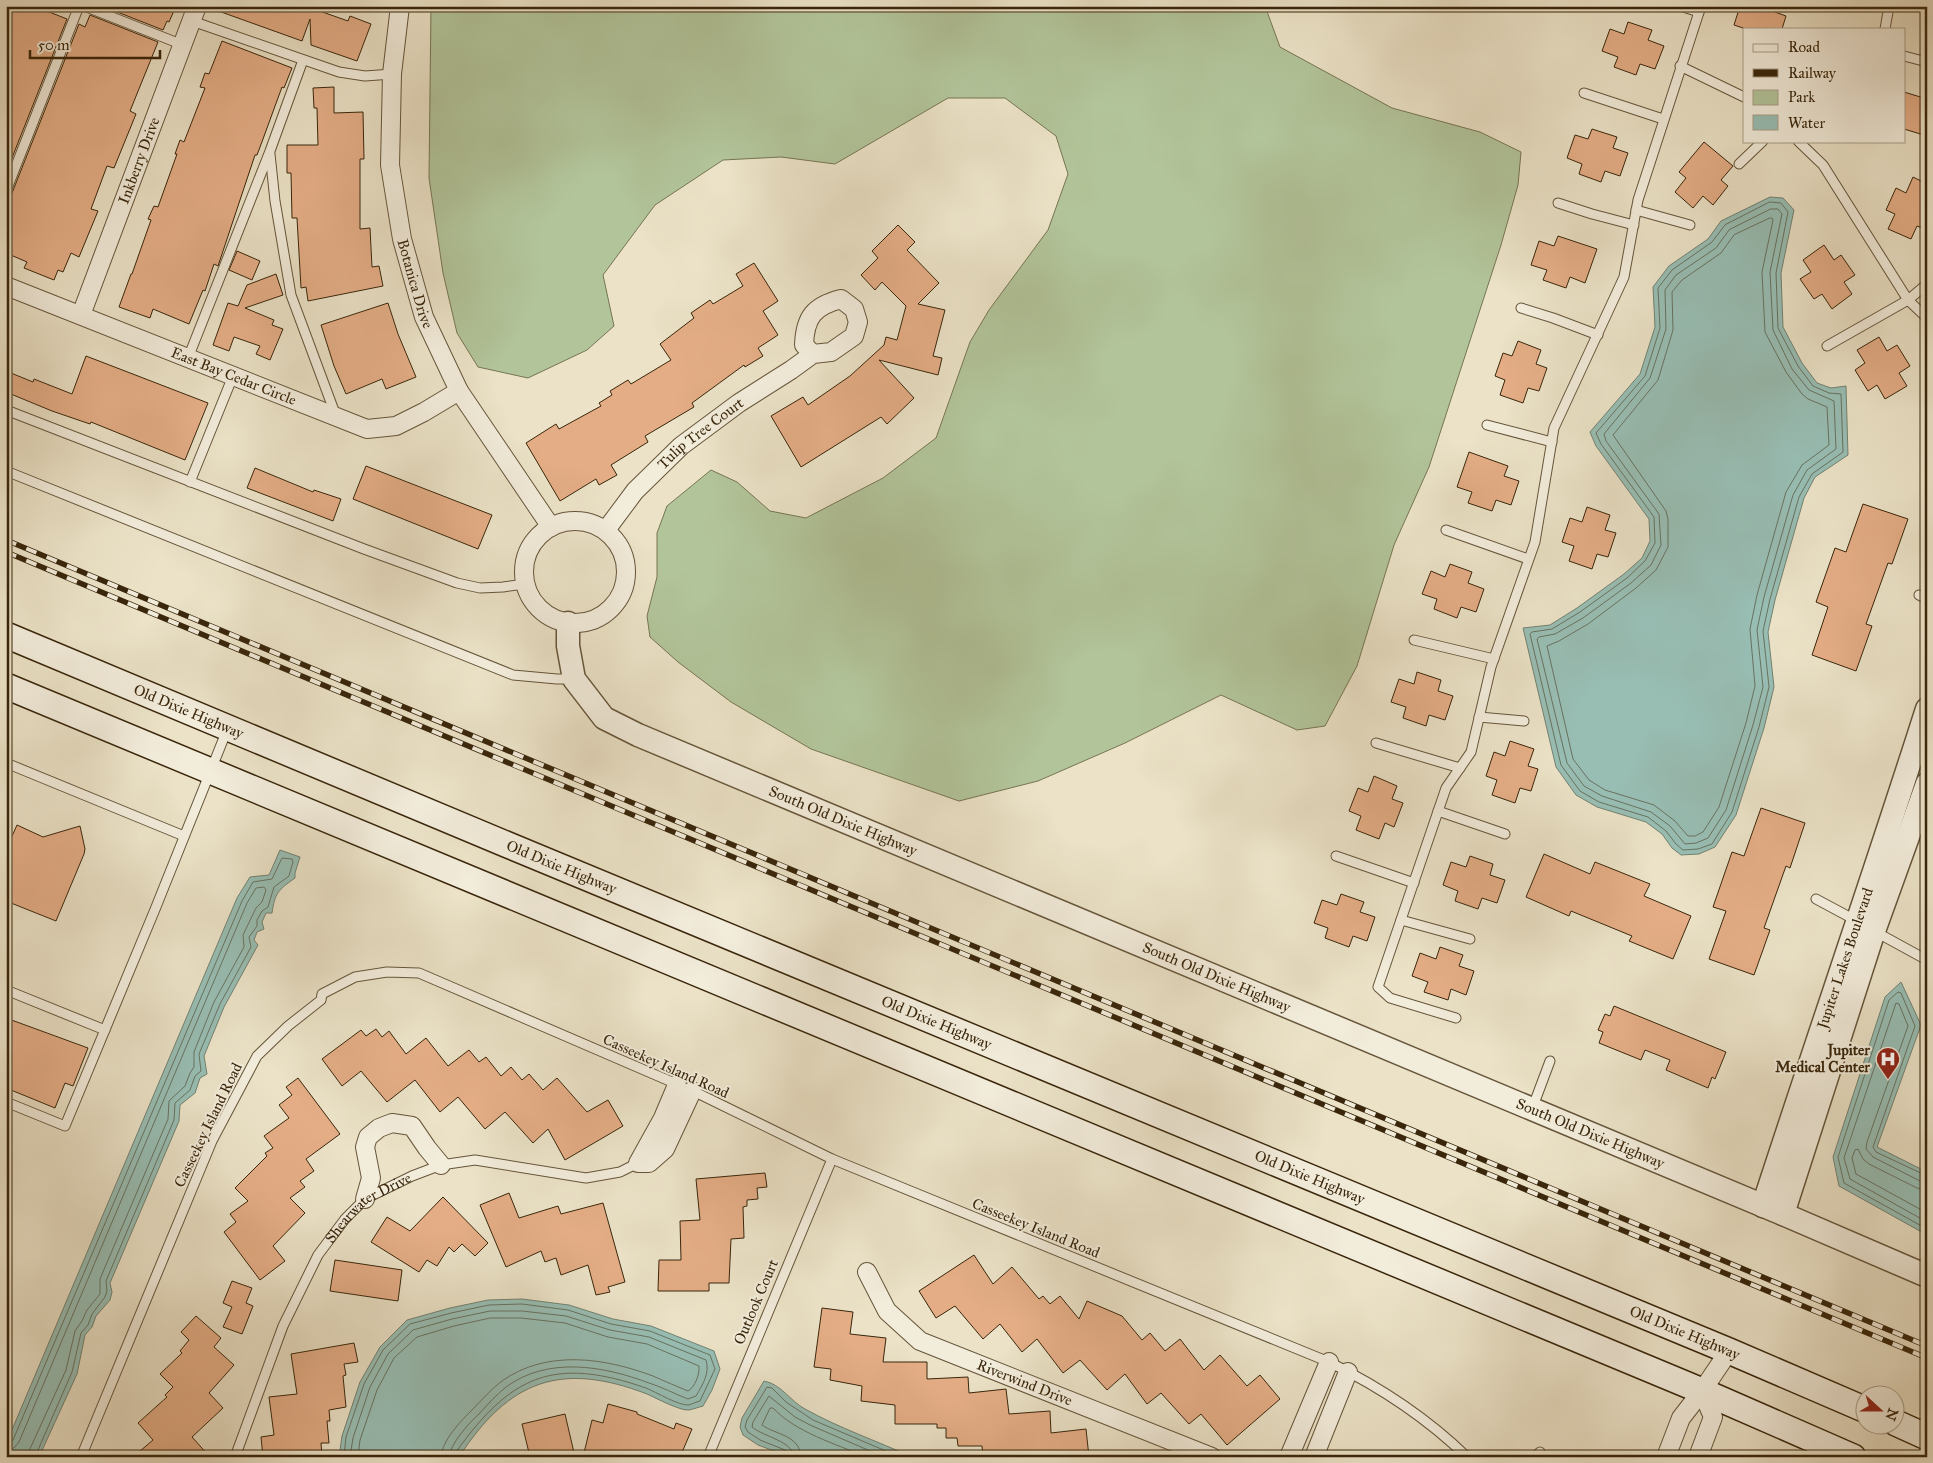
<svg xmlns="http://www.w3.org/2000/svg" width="1933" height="1463" font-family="'IM FELL Great Primer',serif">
<rect width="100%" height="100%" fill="#ebe2c7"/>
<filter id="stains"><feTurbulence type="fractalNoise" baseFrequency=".004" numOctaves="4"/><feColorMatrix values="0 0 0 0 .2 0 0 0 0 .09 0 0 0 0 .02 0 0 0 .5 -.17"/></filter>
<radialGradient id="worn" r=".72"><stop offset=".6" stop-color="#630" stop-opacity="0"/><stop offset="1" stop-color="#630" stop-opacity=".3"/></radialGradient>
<!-- green -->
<path fill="#b2c49a" stroke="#767552" d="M1265,6L1280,47L1392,108L1480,132L1521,152L1518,185L1501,245L1429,467L1394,545L1357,666L1325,726L1297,730L1221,695L1125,743L1038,781L959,801L811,749L731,702L678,662L650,637L647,616L657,577V533L667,506L711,470L737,482L770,511L806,518L883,478L936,438L970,342L989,310L1048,230L1068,174L1056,136L1005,98H948L835,164L781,157L723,160L655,205L603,275L614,326L587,350L528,378L478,367L457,333L443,273L429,178L431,6Z"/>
<!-- water -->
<path fill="#98beb4" stroke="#728170" d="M1770,197L1783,198L1794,210L1781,273L1783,327L1802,363L1817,383L1831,388L1846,386L1848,455L1815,477L1804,498L1775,600L1768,632L1774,687L1764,728L1736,815L1715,847L1699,854L1681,855L1672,848L1662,834L1646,822L1597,807L1576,795L1556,767L1523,628L1550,625L1577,608L1624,574L1642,558L1650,541L1649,519L1596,446L1590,432L1640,374L1655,327L1653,287L1669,266L1708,239L1721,221Z
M280,850L300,857L295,873V878C278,890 275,893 272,913H266L262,922L264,929L257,932L254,940L258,945L224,1007L204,1056L207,1074L200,1078L195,1093L180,1105L179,1121L110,1283L112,1292L110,1300L96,1316L92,1327L85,1335L77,1374L39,1457H6V1444L237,898L250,877L269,875Z
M1901,982L1921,1025L1877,1147L1927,1172V1235L1839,1186L1833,1157L1885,997Z
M522,1299L569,1305L613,1319L651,1326L714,1351L720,1369L712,1390L703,1406C699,1407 694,1409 689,1410C680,1411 656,1398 647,1394C561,1361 509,1380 459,1457H339L342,1436L360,1382L380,1347L407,1320L450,1308L488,1300Z
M764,1381C781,1384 790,1401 805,1409C839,1428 877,1441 912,1457H790L758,1445L743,1435L740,1427L742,1418Z"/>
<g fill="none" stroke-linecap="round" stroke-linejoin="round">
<!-- shore -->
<path stroke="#687260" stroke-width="1" d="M1770,202L1781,203L1788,212L1776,273L1778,328L1798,366L1813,386L1829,393L1841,394L1843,452L1812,474L1799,497L1770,599L1763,631L1769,687L1759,727L1732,812L1712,844L1698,849L1683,850L1676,844L1666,831L1648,817L1599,802L1580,791L1561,765L1530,634L1532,632L1552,629L1580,612L1627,578L1645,561L1655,543L1654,517L1601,444L1596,433L1645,376L1660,328L1658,288L1672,270L1712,242L1725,225Z
M1771,209H1778L1782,214L1770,272L1773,330L1792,369L1809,390L1834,401L1836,449L1807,470L1793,495L1764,597L1757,630L1763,687L1753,725L1726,810L1708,838L1696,843L1685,844L1670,826L1651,812L1602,796L1584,786L1567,763L1537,639L1539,637L1555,634L1583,618L1631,583L1651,565L1661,545L1659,514L1606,441L1604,434L1650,378L1666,329L1665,290L1676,275L1716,248L1729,230Z
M1770,218H1772L1773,220L1762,272L1765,332L1786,372L1802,394L1808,399L1827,407L1829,445L1802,465L1786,492L1757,595L1750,629L1755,686L1746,723L1719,807L1703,832L1695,836H1688L1675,821L1654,805L1605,790L1589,780L1573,759L1547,646L1559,641L1588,624L1636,588L1656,570L1668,547V519L1666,511L1613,435L1658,380L1673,330L1672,292L1682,280L1721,253L1734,235Z
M1927,1176L1876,1152L1873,1147L1915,1026L1901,993L1898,992L1889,1000L1838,1157L1844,1183L1927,1229
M1927,1182L1920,1181L1873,1157L1866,1149L1867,1142L1908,1026L1899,1004L1896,1003L1844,1158L1850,1179L1927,1222
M1927,1190L1917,1188L1869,1164L1863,1159L1858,1149L1855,1150L1852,1158L1856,1174L1927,1213
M6,1444L11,1443L13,1440L242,901L253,882L272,879L282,858L292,859L293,862L289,876L274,887L268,907L262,911L257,920V926L249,937L251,947L220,1004L199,1054L201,1071L195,1076L190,1090L175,1103L174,1120L106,1281L107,1291L105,1297L92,1314L88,1325L81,1333L72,1372L35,1457
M6,1450L14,1448L19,1442L247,903L256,888L264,887L266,890L262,902L256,908L243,935L244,947L214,1002L194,1052V1067L190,1073L185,1086L169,1101L168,1119L100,1279V1294L87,1310L82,1321L75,1331L66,1370L29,1451V1457
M344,1457L346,1437L364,1384L383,1350L410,1324L451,1313L489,1305L522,1304L568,1310L611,1324L650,1331L710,1355L715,1369L700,1401C696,1402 692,1404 689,1405C679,1406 656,1392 646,1388C554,1356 511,1375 456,1452L455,1457
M350,1457L353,1438L370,1387L388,1354L413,1330L452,1319L490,1311H522L566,1316L610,1330L649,1337L706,1360C710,1373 703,1384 696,1396L688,1399C675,1394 662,1387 649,1383C604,1366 548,1356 506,1387C496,1395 487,1405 479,1414C469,1423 450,1444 449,1457
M358,1457L360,1440L377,1390L394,1358L417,1337L454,1326L490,1318H521L565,1323L608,1337L647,1344L699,1366C700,1374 695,1387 688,1391C676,1386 664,1381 653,1376C605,1358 547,1349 502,1381C491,1389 482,1400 472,1410C461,1421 442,1440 441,1457
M788,1457L785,1450L760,1440L748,1432L745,1427L747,1420L767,1387L772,1388L786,1402L813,1420L900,1457
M794,1457C793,1441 764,1437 752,1427L753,1422L769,1396L795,1417L810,1425L884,1457
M801,1457C800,1435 776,1435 762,1425L770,1408H773C797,1433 834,1443 866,1457"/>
</g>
<!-- building -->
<path fill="#e4ad86" stroke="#39260b" d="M6,6H34L67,19L6,173Z
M102,6H176L169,22L167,21L163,30Z
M210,6H315L314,9L348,21L350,16L371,24L357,61L311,45L310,19L302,41L210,8Z
M1740,6H1777L1775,12L1786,16L1782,29H1746L1734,25Z
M90,15L158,42L130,111L136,114L114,168L107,166L91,209L98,211L79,257L71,253L63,272L58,270L54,280L24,268L27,262L6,253V197L12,193L79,24L85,27Z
M1628,22L1652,30L1648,40L1664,46L1655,69L1640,64L1636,75L1614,67L1618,57L1602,51L1610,29L1624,34Z
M222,41L292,68L284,88L282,87L263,139L257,155H255L218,266L214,264L205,291L203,290L189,324L153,309L150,318L119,307L131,274H132L151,220L148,219L154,206L158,207L177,154H175L180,140L184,142L205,88L200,87L205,73L209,74Z
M334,87V113L363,112L364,159H360V229L370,228L372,267L379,266L383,286L308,301L306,287L301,288L297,218H292L291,173H287V145H318L317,108H314L313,88Z
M1904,92L1927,99V136L1904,129Z
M1592,129L1617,137L1613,148L1628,153L1620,176L1605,171L1601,182L1579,174L1582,164L1567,158L1575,135L1588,139Z
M1704,142L1733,166L1721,180L1728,186L1713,205L1703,196L1693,208L1675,192L1686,178L1679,172Z
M1913,177L1927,184V230L1917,226L1911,239L1888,229L1895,214L1886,210L1896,188L1906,193Z
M898,225L915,242L907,250L939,283L918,304L945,310L933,356L942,358L938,375L879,360L914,398L887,424L881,417L801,467L771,416L803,397L808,405L850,376L884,345L886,337L897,340L906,306L882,282L875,290L861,275L878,258L872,251Z
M1558,236L1597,249L1585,283L1570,277L1566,288L1543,280L1547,270L1531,265L1539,241L1554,246Z
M1824,245L1834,260L1841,255L1855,275L1844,282L1852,294L1832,309L1822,294L1814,299L1800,279L1811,272L1803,260Z
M237,251L260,261L252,280L229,270Z
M754,263L778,301L763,311L778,335L758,348L763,356L745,367L744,365L692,403L694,407L645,436L648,442L611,465L617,475L599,485L596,479L560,501L526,443L556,424L559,429L601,406L599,403L612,395L610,391L628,380L631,384L671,360L660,344L694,318L691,313L710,300L713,304L743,286L736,274Z
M276,274L283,295L245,308L274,320L272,325L283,329L270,360L256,354L260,346L234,337L229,351L213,345L228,303L238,306L247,285Z
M388,303L398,334L416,377L386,389L382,379L346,394L334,366L321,325Z
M1879,337L1887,351L1897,345L1910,366L1899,373L1907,386L1885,399L1877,385L1868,391L1855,370L1865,363L1857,350Z
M1518,341L1541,350L1536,364L1547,368L1539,391L1528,388L1523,403L1500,395L1505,380L1495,376L1503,353L1512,356Z
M86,356L208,403L185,460L91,422L90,424L52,411L6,392V371L33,382L34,379L72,394Z
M1469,452L1508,466L1504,476L1519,481L1511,505L1496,500L1492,511L1468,503L1472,492L1457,487Z
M366,466L492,515L478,549L353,499Z
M255,468L313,492L314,490L341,499L333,521L247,488Z
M1863,504L1908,519L1892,564L1888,563L1866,624L1872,626L1856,671L1812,655L1828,607L1816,602L1835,548L1846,552Z
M1587,507L1610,515L1605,530L1616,533L1608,557L1597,554L1592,569L1569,561L1574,546L1562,542L1570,518L1582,522Z
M1450,564L1472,572L1468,583L1484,589L1476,612L1461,607L1457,618L1434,609L1437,599L1422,594L1431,571L1445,577Z
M1417,672L1441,680L1438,691L1453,696L1445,720L1429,715L1426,726L1403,718L1406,707L1391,702L1399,679L1414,684Z
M1510,741L1534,749L1528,766L1538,769L1531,791L1520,788L1515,803L1492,795L1497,780L1486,776L1494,752L1505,756Z
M1374,776L1397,786L1392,799L1403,803L1394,827L1385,823L1379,839L1356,830L1361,816L1349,811L1358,788L1368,792Z
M1761,808L1805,823L1790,868L1786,866L1764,928L1770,930L1754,975L1709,959L1726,911L1713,907L1732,852L1744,856Z
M17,825L43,837L80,826L85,849L84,854L56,921L6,901V846L8,845Z
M1544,854L1590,874L1595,862L1650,884L1644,896L1691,916L1673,959L1629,941L1632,936L1571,911L1569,916L1526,897Z
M1470,856L1493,864L1490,875L1505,880L1497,903L1482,898L1478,909L1455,901L1458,891L1443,885L1451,862L1466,867Z
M1341,894L1364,902L1360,912L1375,917L1367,941L1353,936L1349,947L1325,938L1328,928L1314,923L1322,900L1337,905Z
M1440,947L1463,955L1459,966L1474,971L1466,995L1451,989L1448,1000L1424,992L1428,982L1412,976L1420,953L1436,959Z
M1614,1006L1726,1052L1715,1079L1712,1077L1708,1088L1666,1070L1670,1060L1645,1050L1641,1060L1599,1043L1603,1032L1598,1030L1605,1014L1610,1016Z
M6,1018L88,1048L73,1086L65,1083L55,1108L6,1088Z
M376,1029L382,1037L389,1031L406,1054L426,1038L448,1066L469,1050L479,1062L486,1057L501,1076L511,1067L522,1080L529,1074L543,1090L557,1078L587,1112L608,1100L623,1126L565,1160L548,1129L533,1143L505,1112L485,1129L458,1097L440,1112L415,1080L387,1102L361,1071L342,1086L322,1059L361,1030L366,1036Z
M298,1078L340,1134L306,1159L314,1171L300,1181L305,1187L290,1198L305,1213L273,1246L285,1261L260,1280L224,1232L236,1222L230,1214L248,1201L235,1188L267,1156L265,1153L273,1148L264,1136L289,1118L279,1105L292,1095L286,1087Z
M765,1173L767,1187L757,1188L758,1199L747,1200V1206L743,1207L744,1238L731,1239L729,1283H709V1291H658L659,1260H681L680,1221L700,1220L696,1179Z
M509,1193L519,1218L558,1206L561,1214L603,1203L625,1282L608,1287L610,1292L596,1295L588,1265L561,1275L556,1258L545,1262L541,1251L506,1267L480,1205Z
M443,1197L488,1243L475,1256L462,1244L454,1252L449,1247L437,1266L427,1260L419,1272L371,1242L387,1217L410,1231Z
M974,1255L993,1284L1012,1267L1039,1299L1043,1296L1050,1304L1060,1296L1079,1319L1087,1301L1122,1316L1142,1340L1150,1333L1165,1351L1180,1339L1204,1370L1220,1355L1247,1386L1260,1375L1280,1399L1227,1445L1201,1414L1189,1424L1161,1393L1147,1404L1125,1374L1107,1390L1080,1360L1063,1373L1037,1339L1022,1352L1000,1324L983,1339L955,1306L936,1318L919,1291Z
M335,1260L402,1270L398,1301L330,1291Z
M232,1281L252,1288L246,1303L253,1306L242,1334L223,1327L232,1307L223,1303Z
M822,1308L853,1312L850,1334L886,1338L883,1362H927V1379L968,1377L969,1393L1006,1389L1009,1414L1050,1411L1051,1433L1086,1429L1089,1457H983L982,1446H958L957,1438H946V1428H937V1424H895V1405L861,1401L862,1386L830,1380L831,1369L814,1367Z
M196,1316L221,1338L214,1347L234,1365L209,1393L223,1408L192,1437L210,1457H133L153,1440L138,1423L167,1397L165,1395L173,1387L160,1374L182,1353L180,1351L189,1340L181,1332Z
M354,1343L358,1362L344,1364L346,1375L343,1376L346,1407L329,1410L330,1421H327L329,1443H321L322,1457H263L261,1437L274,1435L269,1397L297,1394L291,1354Z
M608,1404L637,1412V1414L674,1429L676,1423L692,1429L680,1457H583L592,1420L603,1423Z
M565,1414L575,1457H530L522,1424Z"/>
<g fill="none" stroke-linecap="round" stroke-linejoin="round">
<!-- service casing -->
<g stroke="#66553a" stroke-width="11">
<g id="service">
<path d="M84,6L183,45"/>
<path d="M1680,6L1699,12"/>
<path d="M192,21L339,72L365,76L392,74"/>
<path d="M1885,29L1889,6"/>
<path d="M1904,56L1927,62"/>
<path d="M1680,66L1744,97"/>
<path d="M1584,93L1663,119"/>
<path d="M1798,141L1823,165L1908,300L1927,318"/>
<path d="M270,154L275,201L291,295L336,416"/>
<path d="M1739,164L1763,141"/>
<path d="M6,191L79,6"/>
<path d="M1558,203L1592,214L1634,225"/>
<path d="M1636,210L1690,225"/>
<path d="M1521,308L1553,318L1598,335"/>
<path d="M1827,346L1908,300L1927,284"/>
<path d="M188,358L270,151L303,60"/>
<path d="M6,410L364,549L457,583L480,588L503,587L525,584"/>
<path d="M1487,425L1552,442"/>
<path d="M6,471L513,675L557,679H574"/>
<path d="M190,482L233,376"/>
<path d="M1446,530L1528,559"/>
<path d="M1919,595L1927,599"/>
<path d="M1414,640L1494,659"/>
<path d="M1479,717L1524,721"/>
<path d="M1376,743L1460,768"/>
<path d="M6,763L184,836"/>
<path d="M1438,811L1505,834"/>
<path d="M1336,856L1414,883"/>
<path d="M1816,899L1857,921"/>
<path d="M1401,920L1470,939"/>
<path d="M1874,931L1927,960"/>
<path d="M6,990L105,1030"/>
<path d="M1456,1018L1390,998L1378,987L1446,788L1471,752L1491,667L1535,542L1554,428L1624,277L1638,200L1701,6"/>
<path d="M691,1090L832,1159L1329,1362C1380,1387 1426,1417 1467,1457"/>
<path d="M6,1102L65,1126L156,907L227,730"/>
<path d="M1532,1109L1550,1061"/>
<path d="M81,1457L212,1141L257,1056L288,1026L321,1000L322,994L355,977L387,972L419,973L679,1085"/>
<path id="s1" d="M235,1457L283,1326L318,1255L345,1219L365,1199L412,1176L441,1165L475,1160L586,1178L620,1172L638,1163"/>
<path d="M708,1457L832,1159"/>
<path d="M1535,1457L1540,1452"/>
</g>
</g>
<!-- minor casing -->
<g stroke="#66553a" stroke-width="20">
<g id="minor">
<path id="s2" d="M400,6L392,74L390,165L402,239L424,317L459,391L551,527"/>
<path id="s3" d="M6,286L367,429L396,426L424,412L459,391"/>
<path id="s4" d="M81,315L197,6"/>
<circle cx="575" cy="572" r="51"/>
<path id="s5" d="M606,530L635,491L681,446L739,403L791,370L813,354L831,352L854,336L858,322L854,309L841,299C814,306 805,317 804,345L813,354"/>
<path d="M677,1085L663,1118L638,1163H649L665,1149L692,1091"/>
<path d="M365,1199L371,1178L365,1147L368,1137L379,1128L392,1123L412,1126L427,1148L441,1165"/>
<path id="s6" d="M867,1272L887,1311L920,1341L1212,1457"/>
<path d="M1289,1457L1329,1362"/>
<path d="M1314,1457L1348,1372"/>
<path d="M1666,1457L1681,1418L1702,1391L1729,1351"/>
<path d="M1698,1457L1713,1417L1702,1391"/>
</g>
</g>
<!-- tertiary casing -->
<g stroke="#66553a" stroke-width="25">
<g id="tertiary">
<path id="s7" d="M568,623V646L574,679L604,718L638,735L1783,1214L1927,1276"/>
<path id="s8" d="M1763,1206C1817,1040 1874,875 1927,709"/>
<path d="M1783,1214L1874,931L1927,784"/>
</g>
</g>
<!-- secondary casing -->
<g stroke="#39260b" stroke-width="28">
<g id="secondary">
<path id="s9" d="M6,635L508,845L1729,1351L1866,1410"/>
<path d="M6,686L1702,1391L1853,1457"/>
<path d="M1896,1423L1927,1437"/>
</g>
</g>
<!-- service -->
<use href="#service" stroke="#f2ecdb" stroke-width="9"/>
<!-- minor -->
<use href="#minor" stroke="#f2ecdb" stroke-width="18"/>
<!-- tertiary -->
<use href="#tertiary" stroke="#f2ecdb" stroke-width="22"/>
<!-- secondary -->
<use href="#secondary" stroke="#f2ecdb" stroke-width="25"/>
<!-- rail casing -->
<g stroke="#39260b" stroke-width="5.5">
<path id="rail" d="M6,540L1927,1346
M6,552L1927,1358"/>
</g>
<!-- rail -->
<use href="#rail" stroke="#f2ecdb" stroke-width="4" stroke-dasharray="11" stroke-linecap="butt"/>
</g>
<!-- icons -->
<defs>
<g id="hospital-pin" transform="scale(1.25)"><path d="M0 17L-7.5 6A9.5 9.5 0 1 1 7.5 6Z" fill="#8f2418" stroke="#f2ecdb"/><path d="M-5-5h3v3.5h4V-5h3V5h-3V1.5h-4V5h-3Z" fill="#fff"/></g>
</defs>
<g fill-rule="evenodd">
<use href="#hospital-pin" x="1888" y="1059"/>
</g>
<g text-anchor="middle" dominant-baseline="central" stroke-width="4" stroke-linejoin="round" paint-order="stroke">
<!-- street labels -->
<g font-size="15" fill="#39260b" stroke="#f2ecdb">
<text stroke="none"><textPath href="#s4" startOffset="165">Inkberry Drive</textPath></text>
<text stroke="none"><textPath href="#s2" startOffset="281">Botanica Drive</textPath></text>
<text stroke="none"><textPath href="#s3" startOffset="245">East Bay Cedar Circle</textPath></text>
<text stroke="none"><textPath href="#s5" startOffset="136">Tulip Tree Court</textPath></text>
<text stroke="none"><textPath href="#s9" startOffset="198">Old Dixie Highway</textPath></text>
<text stroke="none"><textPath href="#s7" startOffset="366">South Old Dixie Highway</textPath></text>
<text stroke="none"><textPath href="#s9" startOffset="602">Old Dixie Highway</textPath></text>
<text stroke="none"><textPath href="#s8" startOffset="261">Jupiter Lakes Boulevard</textPath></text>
<text stroke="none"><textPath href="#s7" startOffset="771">South Old Dixie Highway</textPath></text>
<text stroke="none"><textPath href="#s9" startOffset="1008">Old Dixie Highway</textPath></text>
<text transform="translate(666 1066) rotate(24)">Casseekey Island Road</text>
<text transform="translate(208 1125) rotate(-64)">Casseekey Island Road</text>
<text stroke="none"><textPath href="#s7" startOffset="1176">South Old Dixie Highway</textPath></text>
<text stroke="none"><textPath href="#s9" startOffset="1412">Old Dixie Highway</textPath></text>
<text stroke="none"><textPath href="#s1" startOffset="289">Shearwater Drive</textPath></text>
<text transform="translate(1036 1228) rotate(22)">Casseekey Island Road</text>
<text transform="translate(756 1302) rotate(-67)">Outlook Court</text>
<text stroke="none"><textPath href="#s9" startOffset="1818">Old Dixie Highway</textPath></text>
<text stroke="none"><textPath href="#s6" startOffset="201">Riverwind Drive</textPath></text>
</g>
<!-- poi labels -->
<g font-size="15" font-weight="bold" fill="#39260b" stroke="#f2ecdb" text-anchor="end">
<text x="1870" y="1050">Jupiter<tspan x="1870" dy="17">Medical Center</tspan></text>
</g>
</g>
<!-- margin -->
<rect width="1933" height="1463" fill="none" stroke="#ebe2c7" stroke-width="25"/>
<rect x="8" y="8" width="1918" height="1448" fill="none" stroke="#39260b" stroke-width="2.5"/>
<rect x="12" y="12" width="1908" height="1438" fill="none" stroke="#39260b"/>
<!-- legend -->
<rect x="1743" y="28" width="162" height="115" fill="#f2ecdb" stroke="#a89d88"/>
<rect x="1753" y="44" width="25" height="8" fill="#f2ecdb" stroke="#a89d88"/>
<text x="1788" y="52" font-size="15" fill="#39260b">Road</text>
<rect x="1753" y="69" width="25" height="8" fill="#39260b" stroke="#a89d88"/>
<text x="1788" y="78" font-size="15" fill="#39260b">Railway</text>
<rect x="1753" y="90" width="25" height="15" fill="#b2c49a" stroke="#a89d88"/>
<text x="1788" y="102" font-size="15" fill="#39260b">Park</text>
<rect x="1753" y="115" width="25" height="15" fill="#98beb4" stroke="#a89d88"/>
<text x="1788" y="128" font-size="15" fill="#39260b">Water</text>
<!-- north arrow -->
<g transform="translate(1880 1410) rotate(111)"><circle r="24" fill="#f2ecdb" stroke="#a89d88"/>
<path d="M0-4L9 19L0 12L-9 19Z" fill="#8f2418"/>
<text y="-8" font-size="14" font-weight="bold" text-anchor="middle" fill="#39260b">N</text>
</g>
<!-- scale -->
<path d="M30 50v8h130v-8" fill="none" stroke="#39260b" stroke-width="2.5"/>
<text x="38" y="50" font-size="15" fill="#39260b" stroke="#f2ecdb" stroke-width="4" paint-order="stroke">50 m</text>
<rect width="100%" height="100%" filter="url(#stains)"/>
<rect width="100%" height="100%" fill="url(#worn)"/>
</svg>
